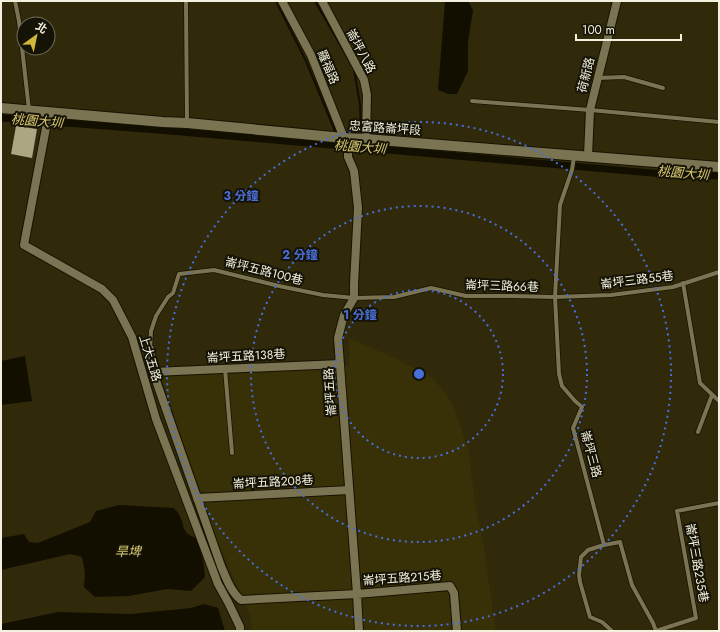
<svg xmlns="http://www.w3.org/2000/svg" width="720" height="632" font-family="Jost,'Noto Sans TC',sans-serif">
<rect width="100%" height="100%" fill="#302a0b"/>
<!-- built -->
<path fill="#383107" d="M349,338L392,357L433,378L453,404L469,453L475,505L481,530L496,631H252L251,617L213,532L161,377L349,366Z"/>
<!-- water -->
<path fill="#120f01" d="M445,1H468L473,10L468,42V71L457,94H448L438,90Z
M25,356L32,401L1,405V361Z
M119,505L174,508C175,510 177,511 178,513C186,524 179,533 197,538C202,550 204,564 205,577L191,591L167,589L129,596L95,597L84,587L85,572L82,557L70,554L1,570V538L24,534L29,542L38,543L90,522L96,511Z
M204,604L218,608L225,631H1V624L58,612L131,614L191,608Z"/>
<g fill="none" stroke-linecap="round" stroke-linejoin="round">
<!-- stream -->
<path stroke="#120f01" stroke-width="2" d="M276,1L306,61L335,131
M315,1L354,69L360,105L361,131
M339,143L341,146
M360,148L361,145"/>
<!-- canal -->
<path stroke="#120f01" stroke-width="7" d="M1,118L170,131L675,175L719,176"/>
</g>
<!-- building -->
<path fill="#aca683" d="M16,126L37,129L32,158L11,154Z"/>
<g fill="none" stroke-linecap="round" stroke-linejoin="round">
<!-- service casing -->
<g stroke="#171300" stroke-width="5.5">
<path id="service" d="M15,1L19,21L29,110
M186,1L187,123
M598,78L624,77L663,88
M472,101L590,110L719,122
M574,157L572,170L560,205L555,297L559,374L562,386L575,401L582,407L573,428L604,545L620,542L632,585L653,623L656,631
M683,283L700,383L719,401
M150,349L151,331L156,316L168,297L173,293L179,274L214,270L279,286L323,295L354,298L394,297L431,288L466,296H510L555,297L611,295L673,287L719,272
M225,369L232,453
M698,432L712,395
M604,545L588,550L581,557L579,575L580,582L590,617L602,622L612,631
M656,631L696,618L677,511L719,503"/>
</g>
<!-- minor casing -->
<g stroke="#171300" stroke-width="10">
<path id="minor" d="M282,1L311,55L344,138L348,144V157L354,171L358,208L354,284V298L344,315L338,338L357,594L359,631
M322,1L364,80L367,95L366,139
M49,112L24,245L102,289L113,300L132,337L156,419L218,584L228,602L240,627V631
M588,156L590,110L617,1
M150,349L153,372L221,566C226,578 231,592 241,600L357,594L450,586L454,593L457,631
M153,372L340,364
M197,498L349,490"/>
</g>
<!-- tertiary casing -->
<g stroke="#171300" stroke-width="12">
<path id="tertiary" d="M1,108L163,122L187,123L344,138L366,139L719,167"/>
</g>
<!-- service -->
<use href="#service" stroke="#7a7453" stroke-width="4"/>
<!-- minor -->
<use href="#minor" stroke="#7a7453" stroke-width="8"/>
<!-- tertiary -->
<use href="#tertiary" stroke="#7a7453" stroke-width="10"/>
</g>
<!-- distance rings -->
<g fill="none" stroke="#486ed9" stroke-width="2" stroke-dasharray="2 4">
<circle cx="419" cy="374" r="84"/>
<circle cx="419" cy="374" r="168"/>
<circle cx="419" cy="374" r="252"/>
</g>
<g text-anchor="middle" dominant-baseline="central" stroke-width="4" stroke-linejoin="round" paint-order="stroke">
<!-- street labels -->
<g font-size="12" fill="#f3f0de" stroke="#151306">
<text transform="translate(361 51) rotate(62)">崙坪八路</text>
<text transform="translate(328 67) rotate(67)">羅福路</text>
<text transform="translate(586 75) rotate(-76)">荷新路</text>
<text transform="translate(385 128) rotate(4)">忠富路崙坪段</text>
<text transform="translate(264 271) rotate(14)">崙坪五路100巷</text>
<text transform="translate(637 280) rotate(-7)">崙坪三路55巷</text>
<text transform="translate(502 286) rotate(2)">崙坪三路66巷</text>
<text transform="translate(246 356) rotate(-3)">崙坪五路138巷</text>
<text transform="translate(150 358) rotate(73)">上大五路</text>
<text transform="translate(330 392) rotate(-94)">崙坪五路</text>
<text transform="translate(591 454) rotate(75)">崙坪三路</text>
<text transform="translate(273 482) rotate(-3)">崙坪五路208巷</text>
<text transform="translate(697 563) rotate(80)">崙坪三路235巷</text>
<text transform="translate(402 578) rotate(-4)">崙坪五路215巷</text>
</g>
<!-- water labels -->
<g font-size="13" font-style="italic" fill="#d8c771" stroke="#151306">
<text transform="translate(37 121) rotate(5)">桃園大圳</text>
<text transform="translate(360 147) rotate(5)">桃園大圳</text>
<text transform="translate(683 173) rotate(5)">桃園大圳</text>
<text x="128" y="551">旱埤</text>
</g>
</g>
<circle cx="419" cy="374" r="6" fill="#486ed9" stroke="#151306" stroke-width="2"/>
<g font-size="12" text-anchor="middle" font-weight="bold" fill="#486ed9" stroke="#151306" stroke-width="4" stroke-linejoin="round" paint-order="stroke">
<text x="241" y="200">3 分鐘</text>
<text x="300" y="259">2 分鐘</text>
<text x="360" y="319">1 分鐘</text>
</g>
<!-- border -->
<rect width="720" height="632" fill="none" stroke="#f3f0de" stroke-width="4"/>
<!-- north arrow -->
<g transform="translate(36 36) rotate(33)"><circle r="19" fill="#151306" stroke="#6e6b5c"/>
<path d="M0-3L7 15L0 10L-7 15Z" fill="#cfb837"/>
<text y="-6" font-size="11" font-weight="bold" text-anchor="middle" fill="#f3f0de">北</text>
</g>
<!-- scale -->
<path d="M576 34v6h105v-6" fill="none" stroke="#f3f0de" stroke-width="2"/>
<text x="582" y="34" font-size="12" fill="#f3f0de" stroke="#151306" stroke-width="3" paint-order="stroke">100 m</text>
</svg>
